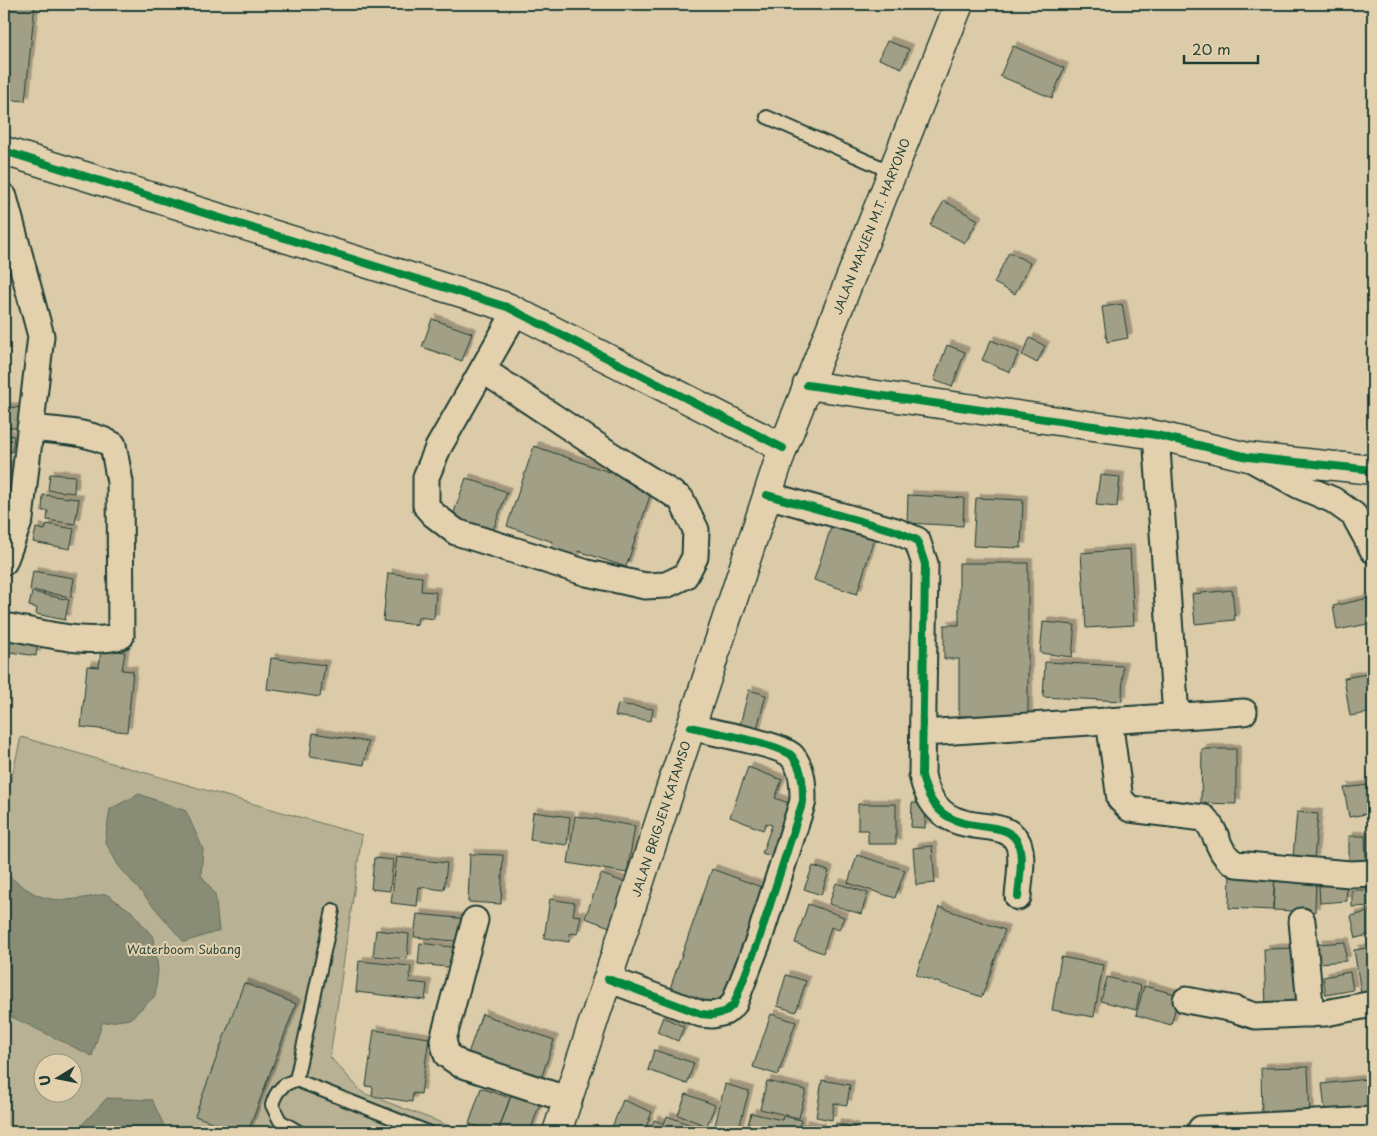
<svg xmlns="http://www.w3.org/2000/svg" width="1377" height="1136" font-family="'Playpen Sans',sans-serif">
<defs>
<filter id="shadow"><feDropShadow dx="4.5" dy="-4.5" stdDeviation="0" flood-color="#0004"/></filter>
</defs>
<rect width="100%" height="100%" fill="#dbcba9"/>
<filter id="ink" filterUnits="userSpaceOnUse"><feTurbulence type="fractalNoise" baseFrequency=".02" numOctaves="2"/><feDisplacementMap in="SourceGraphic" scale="10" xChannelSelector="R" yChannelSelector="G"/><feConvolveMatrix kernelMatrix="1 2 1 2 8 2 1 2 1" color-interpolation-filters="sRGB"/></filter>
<g filter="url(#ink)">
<!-- green -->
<path fill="#b8b194" stroke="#6c7764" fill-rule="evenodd" d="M21,737L362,835L330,1057L363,1093L466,1132H4V810ZM42,1064H72V1094H42Z"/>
<!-- water -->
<path fill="#898d76" stroke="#5f6d5c" d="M139,794L186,811L203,849L201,875L215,894L219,931L184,942L118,865L105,841L110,809Z
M4,872C44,906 57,903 106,894L131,911L154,938L158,970L155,996L130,1019L102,1023L92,1056L4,1013Z
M107,1098L152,1100L167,1132H77V1130Z"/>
<!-- building -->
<path fill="#a19f85" stroke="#1f3d34" filter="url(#shadow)" d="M4,4H35L25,101L4,99Z
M887,41L909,49L902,68L879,59Z
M1013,46L1064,68L1052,98L1000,76Z
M944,201L978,220L965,243L930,225Z
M1009,252L1030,263L1015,294L994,283Z
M1122,304L1128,338L1107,342L1102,307Z
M432,319L472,333L462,361L422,347Z
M1030,338L1045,346L1037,363L1022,355Z
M991,340L1019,352L1010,372L982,360Z
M947,345L965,352L952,387L934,380Z
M4,407L25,408L23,429L4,427Z
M4,434L14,436L12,452L4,451Z
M534,446L653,487L626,567L578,551L575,562L550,553L553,542L507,526Z
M4,465L8,466L5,484H4Z
M50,474L75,476L74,493L48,490Z
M1100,475L1120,477L1117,507L1096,505Z
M466,478L507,492L492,533L452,518Z
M43,495L79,499L75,524L47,520L48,511H42Z
M908,495L964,498L963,526L907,523Z
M976,498L1023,500L1021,548L973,546Z
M833,521L875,535L857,594L814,580Z
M47,524L74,529L70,549L33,542L36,528L45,530Z
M1130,549L1134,625L1086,628L1081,553Z
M959,563H1028V716H959V659H944V625H959Z
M33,571L74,578L71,597L30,590Z
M388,573L422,577L421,591L436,592L434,619L418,617L417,625L383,621Z
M1232,590L1235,620L1195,624L1192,594Z
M32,592L69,600L65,620L36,614L37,608L29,606Z
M1373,597V623L1337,630L1333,606Z
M1043,622L1075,625L1072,657L1040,653Z
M6,630L39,635L36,656L4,651Z
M101,649L125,652L122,670L133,671L127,732L81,727L87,666L99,667Z
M271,658L325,665L320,697L267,689Z
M1045,662L1123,666L1122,701L1043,697Z
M1373,673V712L1350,716L1344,678Z
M749,690L766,695L756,732L739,728Z
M618,704L653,709L651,721L615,716Z
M313,733L368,742L364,765L310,756Z
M1202,749H1236V804L1201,803Z
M748,767L782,780L775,798L799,807L779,859L762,853L772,825L766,823L763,830L730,817Z
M1373,784V813H1372L1368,785Z
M1368,785L1372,813L1349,817L1344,788Z
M912,803L926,804L925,828L911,827Z
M858,804H896V844H868V830H858Z
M533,812L570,817L567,845L530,840Z
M1297,812L1318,814L1314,860L1293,857Z
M575,816L635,826L627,873L568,863Z
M1349,836H1365L1366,868H1349Z
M1372,839H1373V863H1372Z
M932,846L935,883L916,885L913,848Z
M470,854L503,855L501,904L468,902Z
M857,855L905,870L895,898L848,883Z
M397,857L447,863L444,890L419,887L417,906L391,903Z
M374,858L393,860L390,891L371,889Z
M813,866L829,871L821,895L804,889Z
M712,869L764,888L720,1012L668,994Z
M601,874L633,885L618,930L585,918Z
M1230,874L1275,876L1273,910L1229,908Z
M1275,876L1316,877L1315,912L1273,910Z
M836,883L868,893L861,914L829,904Z
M1346,884L1347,901L1320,903L1319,886Z
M1352,890H1373V906L1352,907Z
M550,899L575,903L573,915L581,916L577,934L570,933L569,942L544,938Z
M808,904L844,917L839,930L831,927L823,953L795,943Z
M939,907L1005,930L982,997L916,975Z
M1373,911V934L1356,938L1351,916Z
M417,914L467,919L465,942L414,937Z
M376,930L409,934L407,959L373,956Z
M1345,942L1346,961L1319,963L1318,944Z
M420,943L459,948L457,968L418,964Z
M1373,947V991L1361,993L1354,950Z
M1303,948L1305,1008L1266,1009L1264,949Z
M1061,957L1103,965L1094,1017L1052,1010Z
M359,961L411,966L409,982L427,984L425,1000L356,992Z
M1350,972L1353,990L1326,995L1323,977Z
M786,975L806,981L796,1012L777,1006Z
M1107,977L1141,986L1136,1010L1101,1001Z
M244,983L296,1004L248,1132H239L195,1116Z
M1144,986L1179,995L1171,1025L1136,1015Z
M1373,1013V1037L1367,1015Z
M482,1014L554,1040L539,1085L466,1059Z
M771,1014L796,1022L778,1075L753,1067Z
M663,1017L684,1027L678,1041L657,1032Z
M374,1030L429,1038L421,1094L413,1093L412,1102L372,1096L373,1087L366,1086Z
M654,1050L694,1063L687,1084L648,1070Z
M1308,1067L1310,1118L1262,1120L1261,1068Z
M1373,1071V1090L1370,1072Z
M1367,1079L1371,1113L1326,1119L1322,1084Z
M822,1080L850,1085L847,1105L834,1103L832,1120L816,1117Z
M767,1081L806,1090L799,1118L760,1109Z
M725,1084L749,1091L738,1132L714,1129Z
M514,1087L542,1097L530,1132H498Z
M481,1088L510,1098L498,1132L469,1124Z
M686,1094L715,1105L707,1126L678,1115Z
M623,1100L652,1112L644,1132H610Z
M751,1113L782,1120L783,1116L801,1120L798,1132H746Z
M667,1116L707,1131L706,1132H649L654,1120L664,1124Z
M836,1123L855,1128L854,1132H834Z
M803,1124L821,1128V1132H801Z"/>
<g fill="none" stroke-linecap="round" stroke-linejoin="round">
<!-- lane casing -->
<g stroke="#1f3d34" stroke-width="16">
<path id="lane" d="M767,117L892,172
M296,1080L333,910
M299,1132L280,1121L272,1105C276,1091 282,1084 296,1080L428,1132"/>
</g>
<!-- street casing -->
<g stroke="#1f3d34" stroke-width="29">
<path id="street" d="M4,197L41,336L20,519L4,562
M483,370L614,457L681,499L696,530L695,557L685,576L666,585L645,586L587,573L456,532L433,514L426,506V477L438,448L516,311
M1156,435L1176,716
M1248,457L1300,486L1333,500L1354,515L1373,550
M767,495L896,531L917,540L925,564L922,775C938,849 1003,810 1018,843C1024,857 1019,881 1018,897
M4,626C41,632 84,646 121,636L120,482L113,445C89,431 58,431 30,428
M1109,720L1120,799L1130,809L1204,818C1219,832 1216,854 1236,864L1350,874L1373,873
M923,733L1244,712
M475,920L443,1040L447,1055L460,1064L569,1100
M1302,921L1311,1014
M608,979L701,1014L712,1015L725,1012L734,1004L759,939L803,801C803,785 803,769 792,756C781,744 710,732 691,727
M1186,1000L1234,1009L1255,1016L1325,1013L1373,1004
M1201,1129L1373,1120"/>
</g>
<!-- secondary casing -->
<g stroke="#1f3d34" stroke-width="31">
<path id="secondary" d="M4,151L507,307L783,448
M807,385L1156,435L1248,457L1373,470"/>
</g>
<!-- primary casing -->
<g stroke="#1f3d34" stroke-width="31">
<g id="primary">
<path id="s1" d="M557,1132L783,448L959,4"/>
</g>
</g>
<!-- lane -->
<use href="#lane" stroke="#e3d1ae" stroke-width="12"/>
<!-- street -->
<use href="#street" stroke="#e3d1ae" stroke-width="25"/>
<!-- secondary -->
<use href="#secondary" stroke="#e3d1ae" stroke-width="28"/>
<!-- primary -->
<use href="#primary" stroke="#e3d1ae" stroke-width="28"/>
<!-- cycleway casing -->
<g stroke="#e3d1ae" stroke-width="11">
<path id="cycleway" d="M4,151L507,307L783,448
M807,385L1156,435L1248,457L1373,470
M767,495L896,531L917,540L925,564L922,775C938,849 1003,810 1018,843C1024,857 1019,881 1018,897
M608,979L701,1014L712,1015L725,1012L734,1004L759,939L803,801C803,785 803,769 792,756C781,744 710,732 691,727"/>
</g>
<!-- cycleway -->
<use href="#cycleway" stroke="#00873e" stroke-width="8"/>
</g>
</g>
<g text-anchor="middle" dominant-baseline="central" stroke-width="4" stroke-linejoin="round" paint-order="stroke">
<!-- street labels -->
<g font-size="12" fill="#1f3d34" stroke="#e3d1ae">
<text stroke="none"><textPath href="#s1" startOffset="959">JALAN MAYJEN M.T. HARYONO</textPath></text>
<text stroke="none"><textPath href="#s1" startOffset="330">JALAN BRIGJEN KATAMSO</textPath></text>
</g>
<!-- park labels -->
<g font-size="12" fill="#2e493e" stroke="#e3d1ae">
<text x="184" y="949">Waterboom Subang</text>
</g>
</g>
<!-- margin -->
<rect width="1377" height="1136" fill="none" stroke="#e3d1ae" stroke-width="20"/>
<rect x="10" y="10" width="1357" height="1116" fill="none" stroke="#1f3d34" stroke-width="2" filter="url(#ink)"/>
<!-- north arrow -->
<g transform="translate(58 1078) rotate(260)"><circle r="24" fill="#e3d1ae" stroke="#95967d"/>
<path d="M0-4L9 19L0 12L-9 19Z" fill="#1f3d34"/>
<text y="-8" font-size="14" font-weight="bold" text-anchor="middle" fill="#1f3d34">U</text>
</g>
<!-- scale -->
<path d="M1184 55v8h74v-8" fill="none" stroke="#1f3d34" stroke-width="2.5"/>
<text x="1192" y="55" font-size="15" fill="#1f3d34" stroke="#e3d1ae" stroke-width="4" paint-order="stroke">20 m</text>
</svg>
